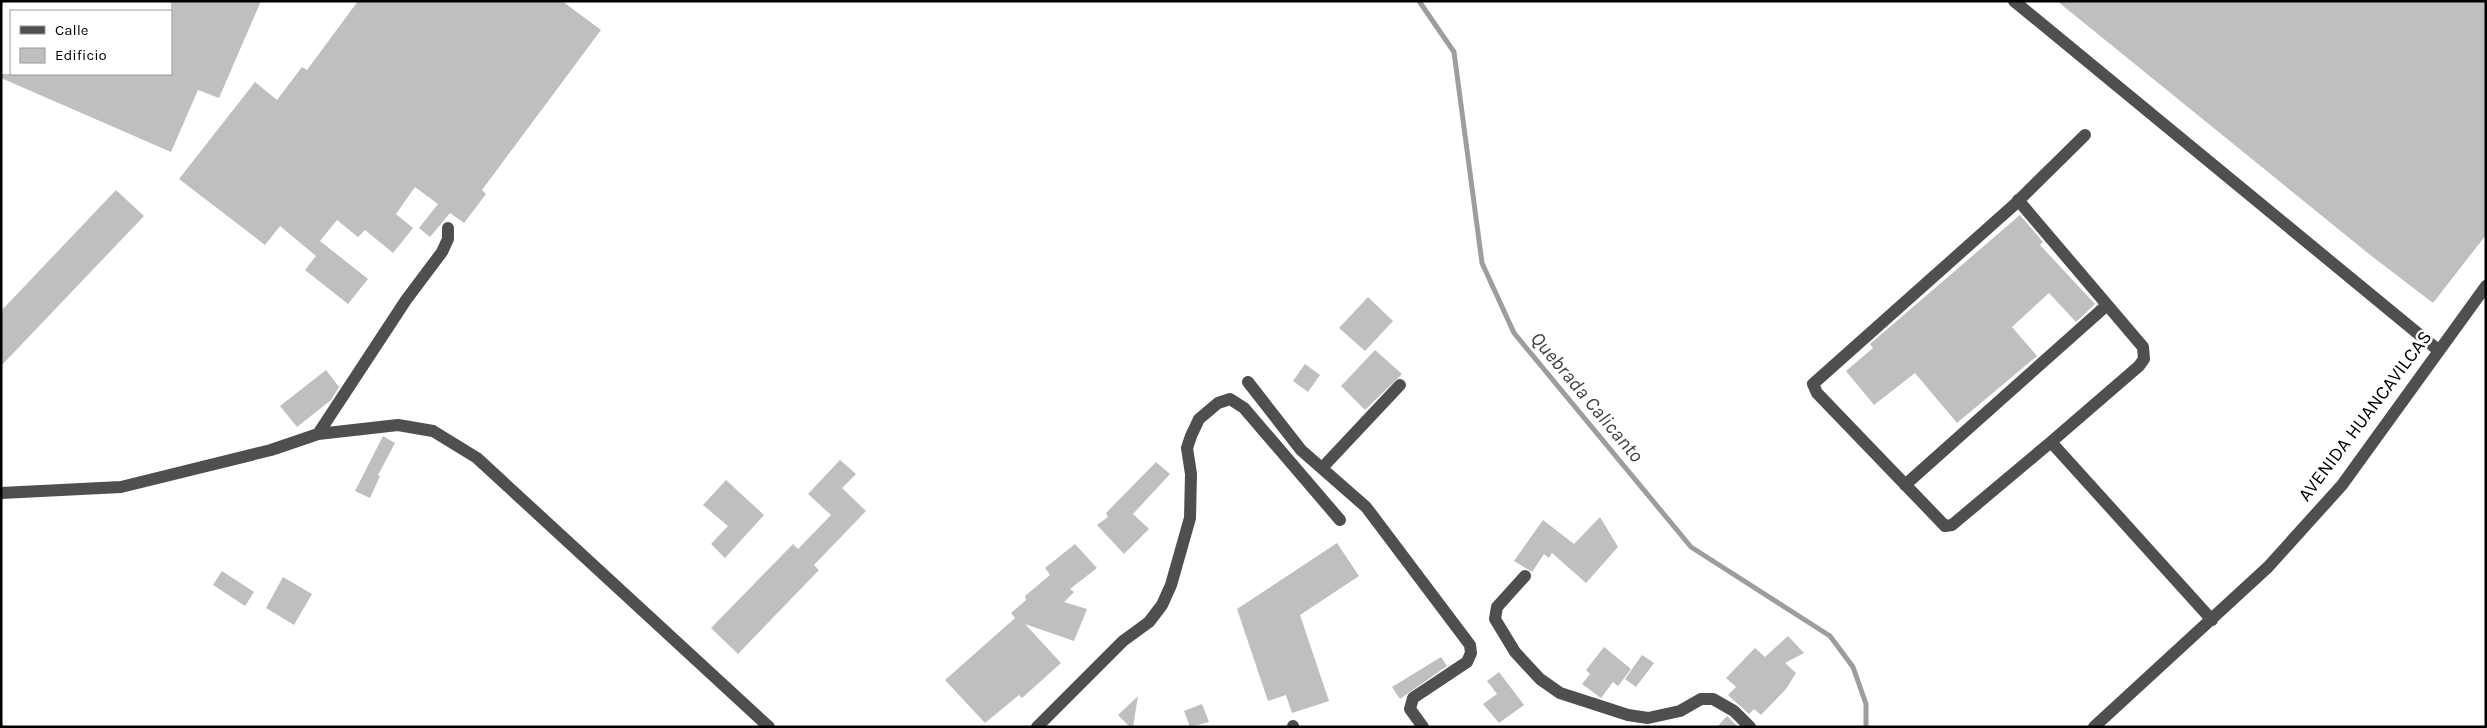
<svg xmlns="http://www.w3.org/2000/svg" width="2487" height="728" font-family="Karla,sans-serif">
<rect width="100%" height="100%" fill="#fff"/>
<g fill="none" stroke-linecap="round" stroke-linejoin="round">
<!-- stream -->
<path stroke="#9d9d9d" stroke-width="5" d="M1419,1L1454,52L1482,263L1514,333L1691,547L1830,636L1853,667L1866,704V727"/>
</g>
<!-- building -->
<path fill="#bfbfbf" d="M171,1H261L219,98L198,90L171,152L1,78V74H171Z
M358,1H562L601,30L482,190L486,194L464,223L450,213L430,237L419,228L438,204L415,187L396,214L413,228L393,253L365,230L358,237L337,220L320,241L368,279L348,304L305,270L316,256L280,226L265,245L179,179L255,82L277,100L302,67L307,70Z
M2057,1H2486V235L2433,303L2369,254Z
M116,190L144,216L1,366V311Z
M2020,215L2043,242L2040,245L2095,304L2076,322L2049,293L2012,327L2037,356L1957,423L1915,373L1874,405L1846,371L1873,348L1870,344Z
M1368,297L1393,321L1365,351L1339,328Z
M1375,350L1402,374L1365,410L1341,386Z
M1305,364L1320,375L1308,392L1293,381Z
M326,370L339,387L331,400L297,427L280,406Z
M383,436L395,443L378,475L380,476L370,498L355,491Z
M840,460L856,474L842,488L866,511L814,565L819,570L738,654L711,628L793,544L798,549L831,515L808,494Z
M1156,462L1170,474L1133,514L1149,529L1124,554L1097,525L1108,517L1106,513Z
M726,480L764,515L725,558L711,544L728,526L703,505Z
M1600,517L1618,547L1586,583L1552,553L1549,558L1544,554L1532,572L1514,561L1543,520L1574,544Z
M1337,543L1359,576L1300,615L1329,701L1292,713L1286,695L1268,701L1237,609Z
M1075,544L1097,568L1070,589L1074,592L1064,602L1087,609L1074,641L1025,624L1061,663L1022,698L1019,695L985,723L945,680L1015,618L1011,613L1026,600L1025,596L1050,575L1045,568Z
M222,571L254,592L245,606L213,585Z
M283,577L312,594L294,625L266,608Z
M1788,636L1804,653L1785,663L1796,673L1786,689L1761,715L1754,709L1749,714L1728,695L1736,687L1726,678L1755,648L1765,657Z
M1604,647L1631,669L1618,686L1613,682L1601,698L1582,684L1590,674L1586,670Z
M1642,655L1654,663L1636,687L1625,679Z
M1441,657L1447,666L1400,699L1392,687Z
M1499,672L1524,705L1499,723L1483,704L1497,694L1487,681Z
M1138,696L1133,727H1130L1118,715Z
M1202,704L1209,722L1190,727L1184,711Z
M1727,716L1737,726L1717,727Z"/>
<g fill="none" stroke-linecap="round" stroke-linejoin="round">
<!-- minor -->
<path stroke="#4f4f4f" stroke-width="12" d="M2014,1L2438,350
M2085,135L2014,205L1813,384L1817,393L1945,526L1952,525L2051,442L2212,620
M2018,200L2143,347L2144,359L2139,366L2051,442
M1248,382L1301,450L1366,507L1470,645L1471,653L1467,662L1413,698L1410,709L1423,727
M318,434L406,300L442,252L448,239V228
M1322,468L1400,385
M1905,485L2107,305
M1,493L121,487L271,450L318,434L398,425L433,431L477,458L769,727
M1525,576L1497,607L1495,619L1515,652L1540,679L1560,693L1628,715L1648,718L1680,711L1701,699H1713L1734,711L1750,727
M1293,726V727
M1037,727L1123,641L1149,622L1162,605L1171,585L1190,518L1191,474L1187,448L1191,436L1199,419L1218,403L1230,399L1244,408L1340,520
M2094,727L2268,567L2342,485L2486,286"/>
</g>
<g text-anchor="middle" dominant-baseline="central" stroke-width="5" stroke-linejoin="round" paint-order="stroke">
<!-- street labels -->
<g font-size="19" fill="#000" stroke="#fff">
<text transform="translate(2365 416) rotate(-53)">AVENIDA HUANCAVILCAS</text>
</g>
<!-- water labels -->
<g font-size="20" font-style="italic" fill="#3e3e3e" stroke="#fff">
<text transform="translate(1587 397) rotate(50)">Quebrada Calicanto</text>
</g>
</g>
<!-- border -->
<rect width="2487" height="728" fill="none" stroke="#000000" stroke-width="5"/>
<!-- legend -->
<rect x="10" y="10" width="162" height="65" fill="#ffffff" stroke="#999999"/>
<rect x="20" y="26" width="25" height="8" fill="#4f4f4f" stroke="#999999"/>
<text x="55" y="35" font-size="15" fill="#000000">Calle</text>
<rect x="20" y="48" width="25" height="15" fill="#bfbfbf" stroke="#999999"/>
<text x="55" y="60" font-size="15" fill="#000000">Edificio</text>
</svg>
